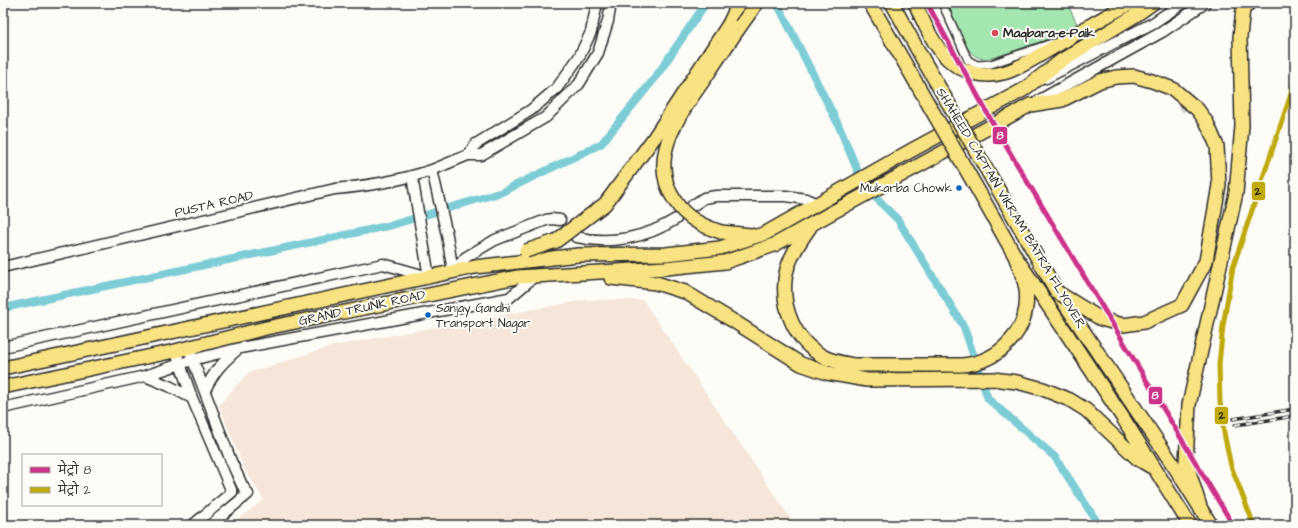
<svg xmlns="http://www.w3.org/2000/svg" width="1298" height="528" font-family="'Architects Daughter','Playpen Sans Deva',sans-serif">
<rect width="100%" height="100%" fill="#fdfcf7"/>
<filter id="ink" filterUnits="userSpaceOnUse"><feTurbulence type="fractalNoise" baseFrequency=".025" numOctaves="2"/><feDisplacementMap in="SourceGraphic" scale="8" xChannelSelector="R" yChannelSelector="G"/><feConvolveMatrix kernelMatrix="1 2 1 2 8 2 1 2 1" color-interpolation-filters="sRGB"/></filter>
<g filter="url(#ink)">
<!-- built -->
<path fill="#f5e6d9" d="M585,300H643L795,525H229L264,500L244,468L219,405L248,373L333,346Z"/>
<!-- green -->
<path fill="#a4e6b0" stroke="#68886e" d="M948,3H1067L1077,24L1054,37L996,57C989,58 984,60 977,57C963,50 954,18 948,3Z"/>
<g fill="none" stroke-linecap="round" stroke-linejoin="round">
<!-- canal -->
<path stroke="#7dcdd7" stroke-width="8" d="M777,3L838,124L864,186L898,220L964,327L988,399L1055,457L1099,525
M3,308L392,225L502,192L601,144L655,78L706,3"/>
<!-- street-tunnel -->
<path stroke="#d3d2ce" stroke-width="7" stroke-dasharray="7 3.5" stroke-linecap="butt" d="M1181,110L1197,98"/>
<!-- street casing -->
<g stroke="#2b2b2b" stroke-width="10">
<path id="street" d="M942,3L968,60L977,65L991,64L1052,43"/>
</g>
<!-- secondary casing -->
<g stroke="#2b2b2b" stroke-width="13">
<path id="secondary" d="M1046,78L1153,23L1183,3
M1034,103L1162,32L1205,3
M468,155L476,144L531,110L557,88L579,57L591,32L597,3
M692,206L704,198L716,196H786L806,199L817,204
M576,237C610,245 646,238 676,219
M3,267L335,189C368,186 400,181 432,170
M453,272L447,235L432,170L468,155H481L546,117L579,84L598,53L608,21L611,3
M453,272L466,257L495,240L546,220L552,219L560,220
M3,347L383,264L429,277L412,176
M191,355L231,461L242,485L248,494L210,525
M178,358L192,398L232,492L193,525
M145,376L169,386L192,398
M205,390C215,370 221,364 238,349
M3,408L145,376L192,360L240,348L509,298L535,276"/>
</g>
<!-- highway casing -->
<g stroke="#2b2b2b" stroke-width="16">
<path id="highway" d="M870,3L907,67
M892,3L921,56
M915,3C923,21 934,47 949,60C963,73 984,78 1003,73C1019,69 1034,58 1049,50C1076,34 1103,17 1131,3
M729,24L739,3
M995,184L1057,292L1176,469L1211,525
M979,192L1015,256L1123,418L1190,525
M810,227C800,241 790,256 786,273C780,306 794,341 824,357C834,362 844,363 854,365H963C1001,361 1031,329 1026,289C1024,277 1019,267 1015,256
M721,232L751,235
M611,278L656,283L685,292L735,322L801,364L827,373L867,380L993,379L1017,382L1043,389L1070,400L1086,410L1138,459L1155,469
M3,368L475,267L578,255L666,254L720,248L766,233L912,150L1023,90L1062,60L1136,15L1153,3
M3,387L175,351L266,328L517,277L666,268L725,262L774,245L835,211L1030,105L1062,100L1100,81L1116,77
M1201,510L1186,462L1189,405L1236,193L1242,126L1240,37L1243,9L1249,3"/>
</g>
<!-- street -->
<use href="#street" stroke="#fdfcf7" stroke-width="7"/>
<!-- secondary -->
<use href="#secondary" stroke="#fdfcf7" stroke-width="10"/>
<!-- highway -->
<use href="#highway" stroke="#f8e281" stroke-width="13"/>
<!-- rail casing -->
<g stroke="#2b2b2b" stroke-width="3.5">
<path id="rail" d="M1233,419L1295,409
M1235,425L1295,416"/>
</g>
<!-- rail -->
<use href="#rail" stroke="#fdfcf7" stroke-width="2" stroke-dasharray="6" stroke-linecap="butt"/>
<!-- highway-bridge casing -->
<g stroke="#2b2b2b" stroke-width="16" stroke-linecap="butt">
<path id="highway-bridge" d="M921,56L995,184
M907,67L979,192
M721,232C702,226 686,218 675,201C645,156 682,112 707,75C723,51 740,26 757,3
M526,251L556,241L605,204L654,138L729,24
M1057,292L1101,319L1123,325L1144,322L1182,305L1206,261L1219,185L1217,146L1207,123L1198,110L1173,89L1152,81L1134,76L1116,77"/>
</g>
<!-- highway-bridge -->
<use href="#highway-bridge" stroke="#f8e281" stroke-width="13"/>
<!-- metro-1 casing -->
<g stroke="#fdfcf7" stroke-width="8">
<path id="metro-1" d="M927,3L997,131L1233,525"/>
</g>
<!-- metro-2 casing -->
<g stroke="#fdfcf7" stroke-width="8">
<path id="metro-2" d="M1254,525L1231,466L1224,433L1220,402L1219,364L1223,326L1233,267L1295,82"/>
</g>
<!-- metro-1 -->
<use href="#metro-1" stroke="#cc338b" stroke-width="5"/>
<!-- metro-2 -->
<use href="#metro-2" stroke="#bfa90d" stroke-width="5"/>
</g>
</g>
<!-- markers -->
<circle fill="#d1495b" stroke="#fdfcf7" stroke-width="1.5" cx="995" cy="33" r="4"/>
<g fill="#0065bd" stroke="#fdfcf7" stroke-width="1.5">
<circle cx="959" cy="188" r="3.5"/>
<circle cx="428" cy="315" r="3.5"/>
</g>
<g text-anchor="middle" dominant-baseline="central" stroke-width="4" stroke-linejoin="round" paint-order="stroke">
<!-- bus labels -->
<g font-size="12" fill="#2b2b2b" stroke="#fdfcf7" text-anchor="end">
<text x="952" y="188">Mukarba Chowk</text>
<text x="436" y="308" text-anchor="start">Sanjay Gandhi<tspan x="436" dy="15">Transport Nagar</tspan></text>
</g>
<!-- poi labels -->
<g font-size="13" font-weight="bold" fill="#2b2b2b" stroke="#fdfcf7" text-anchor="start">
<text x="1003" y="33">Maqbara-e-Paik</text>
</g>
<!-- street labels -->
<g font-size="13" fill="#2b2b2b" stroke="#fdfcf7">
<text transform="translate(214 204) rotate(-13)">PUSTA ROAD</text>
<text transform="translate(1011 208) rotate(59)">SHAHEED CAPTAIN VIKRAM BATRA FLYOVER</text>
<text transform="translate(362 308) rotate(-12)">GRAND TRUNK ROAD</text>
</g>
</g>
<g stroke="#fdfcf7" stroke-width="1.5">
<rect x="992" y="126" width="16" height="19" rx="4" fill="#cc338b"/>
<rect x="1251" y="181" width="15" height="20" rx="4" fill="#bfa90d"/>
<rect x="1148" y="386" width="15" height="19" rx="4" fill="#cc338b"/>
<rect x="1214" y="406" width="15" height="19" rx="4" fill="#bfa90d"/>
</g>
<g font-size="11" text-anchor="middle" font-weight="bold" fill="#fff">
<text x="1000" y="139">8</text>
<text x="1155" y="399">8</text>
</g>
<g font-size="11" text-anchor="middle" font-weight="bold" fill="#111">
<text x="1258" y="195">2</text>
<text x="1222" y="419">2</text>
</g>
<!-- margin -->
<rect width="1298" height="528" fill="none" stroke="#fdfcf7" stroke-width="16"/>
<rect x="8" y="8" width="1282" height="512" fill="none" stroke="#2b2b2b" stroke-width="1.5" filter="url(#ink)"/>
<!-- legend -->
<rect x="22" y="454" width="140" height="52" fill="#fdfcf7" stroke="#a9a8a5"/>
<rect x="30" y="467" width="20" height="6" fill="#cc338b" stroke="#a9a8a5"/>
<text x="58" y="474" font-size="12" fill="#2b2b2b">मेट्रो 8</text>
<rect x="30" y="487" width="20" height="6" fill="#bfa90d" stroke="#a9a8a5"/>
<text x="58" y="494" font-size="12" fill="#2b2b2b">मेट्रो 2</text>
</svg>
